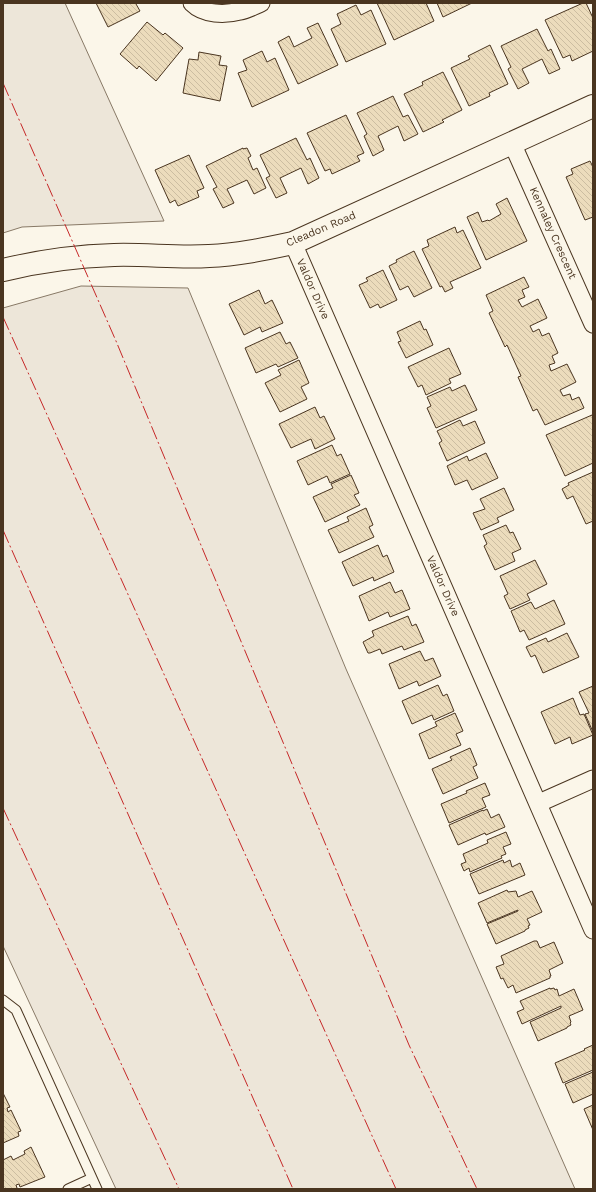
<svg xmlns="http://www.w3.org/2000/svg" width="596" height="1192" font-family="'Work Sans',sans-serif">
<defs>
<pattern id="building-back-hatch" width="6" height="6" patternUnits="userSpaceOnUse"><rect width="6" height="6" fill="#ecdcbc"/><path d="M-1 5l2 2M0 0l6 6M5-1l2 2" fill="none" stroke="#ccbda1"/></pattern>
</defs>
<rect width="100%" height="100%" fill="#fbf6e9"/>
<!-- grass -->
<path fill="#ede6d9" stroke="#887966" d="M3,3H65L164,221L22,227L3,233Z
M81,286L188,288L346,669L575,1189H116L3,946V308Z"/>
<!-- building -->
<path fill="url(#building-back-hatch)" stroke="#4a3520" d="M96,3H137L136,4L140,11L108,27Z
M377,3H426L434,21L394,40Z
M437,3H472L443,17Z
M583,3H586L593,18V51L572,61L570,55L563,58L545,20Z
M356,5L361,15L371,10L386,44L346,62L331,29L341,24L337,14Z
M147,22L163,35L165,33L183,48L156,81L139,66L137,69L120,54Z
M318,23L338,65L298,84L278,42L289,36L294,47L312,38L307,28Z
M537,29L548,51L551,49L560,69L549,74L542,59L522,69L529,83L518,89L508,69L511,67L501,46Z
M490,45L508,84L489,93L490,96L469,106L451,68L470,59L468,56Z
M262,51L267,62L275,58L289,90L252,107L238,73L247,70L243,60Z
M199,52L221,56L219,65L227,66L220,101L183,93L189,59L198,60Z
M443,72L462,110L442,120L444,122L423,132L404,94L423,85L422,82Z
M393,96L403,117L408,115L418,134L404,141L398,126L378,136L384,150L373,156L364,136L367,134L357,113Z
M346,115L364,153L357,156L360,161L332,174L330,169L325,171L307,133Z
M296,138L307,160L310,158L319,178L308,184L301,168L280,178L287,193L276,198L266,178L270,176L260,155Z
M243,148V149L247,148L251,156L248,158L253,170L257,168L266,188L254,194L247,180L227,189L234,203L223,208L213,189L217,187L206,166Z
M189,155L204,188L197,191L199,197L178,206L175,200L170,203L155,170Z
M590,161L593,167V217L585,220L566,177L573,174L571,169Z
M507,198L527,241L486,260L467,217L478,212L482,222L488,220L489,221L501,214L496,204Z
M455,227L457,233L463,230L481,268L450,282L453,288L445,292L442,286L440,287L422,249L429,246L427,240Z
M414,251L432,288L414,297L408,286L400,290L389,266L397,262L396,260Z
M383,270L397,300L380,308L378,304L370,308L359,285L368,281L366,278Z
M524,277L529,287L522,290L525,297L518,300L522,307L538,299L547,318L530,326L533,332L539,329L542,336L549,333L558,353L552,356L555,363L549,365L551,371L567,364L576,382L560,390L563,396L570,394L572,400L579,397L584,408L545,425L537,409L533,411L518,377L521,376L507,345L505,347L489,313L493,311L486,295Z
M259,290L265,304L272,300L283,323L262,332L260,327L244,335L229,304Z
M420,321L424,330L426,329L433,345L406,358L398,342L401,341L397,332Z
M280,332L286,344L290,342L298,358L278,367L276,364L256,373L245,348Z
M449,348L461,374L449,379L451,383L426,395L422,385L418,387L408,367Z
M299,360L309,383L301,387L307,399L280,412L265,383L281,375L278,370Z
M465,385L477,410L436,428L427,408L431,406L427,397L450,387L452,391Z
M315,407L320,418L324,416L335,439L315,449L311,439L291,448L279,424Z
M592,415L593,418V463L565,476L546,435Z
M460,420L463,426L475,421L485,443L447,461L439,443L442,441L437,431Z
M332,445L337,456L341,454L350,474L330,483L327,476L308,485L297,461Z
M486,453L498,478L472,490L467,480L455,485L447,466L467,456L469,461Z
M593,472V521L586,524L573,496L567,499L562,489L569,485L568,483Z
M351,475L359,493L354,495L360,505L325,522L313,497L333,488L331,484Z
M504,488L514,510L497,518L499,522L481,530L473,513L485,509L480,499Z
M366,508L373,525L369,527L374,537L339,553L328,530L349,521L347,517Z
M506,525L510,533L513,532L521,549L512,553L515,561L495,570L484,546L487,544L483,535Z
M378,545L383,557L387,555L394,572L374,581L373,577L353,586L342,562Z
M535,560L547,584L527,594L530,600L510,609L504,596L508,594L500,576Z
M390,582L395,593L402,590L410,609L390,617L388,612L369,621L359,596Z
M554,600L565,624L529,640L524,630L520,632L511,611L531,602L535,609Z
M408,616L412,626L416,624L424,642L404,650L402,646L382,654L380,649L370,653H368L363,642L374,636L372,631Z
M567,633L579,657L543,673L535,655L531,657L526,647L546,638L548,642Z
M420,651L425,661L433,658L441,676L419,686L417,681L399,689L389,664Z
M438,685L443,696L447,694L454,711L434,720L432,715L412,724L402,701Z
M593,686V732L585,714L589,713L579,692Z
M573,698L580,715L584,714L593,735L572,744L570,737L555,744L541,712Z
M455,713L463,731L456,734L461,745L429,759L419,734L437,726L435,722Z
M470,748L477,765L473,767L478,778L443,794L432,769L452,760L450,757Z
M485,783L490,795L482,798L486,807L449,823L441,804L467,793L466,791Z
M487,809L491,818L499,814L505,827L486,835L485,833L458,845L449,825L483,810V811Z
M506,832L511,844L503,847L506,854L501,856L502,858L470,872L469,868L464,871L461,864L466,862L463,854L488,843L487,840Z
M503,860L504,863L510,860L512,867L520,863L525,875L479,894L470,874Z
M507,890L508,892L516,891L518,897L532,891L542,912L527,919L530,925L528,926L529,928L525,930V931L496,944L487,924L518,911V910L487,923L478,903Z
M534,941H537L540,948L554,942L563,963L549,970L551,976H550V978L516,993L513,985L508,988L503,978L501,979L496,967L504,964L501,956Z
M550,988V989L554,988L555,990L557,989L559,996L574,989L583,1010L569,1016L571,1022L570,1023L571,1025L567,1027V1028L538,1041L530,1022L561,1008V1006L522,1024L517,1012L524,1009L520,1001Z
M593,1045V1070L563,1083L555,1063L585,1050L584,1049Z
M593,1072V1094L573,1103L565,1084Z
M3,1093L10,1107L7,1108L8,1112L11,1110L21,1131L18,1132L19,1136L3,1143Z
M593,1105V1130L584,1109Z
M31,1147L45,1177L20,1187L19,1184L16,1185L17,1188L15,1189H3V1160L11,1156L13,1160L25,1154L24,1151Z"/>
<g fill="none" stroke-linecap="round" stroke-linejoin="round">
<!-- lane casing -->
<g stroke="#4a3520" stroke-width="11">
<path id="lane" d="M3,1000L16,1010L97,1189
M68,1189L92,1178"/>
</g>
<!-- street casing -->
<g stroke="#4a3520" stroke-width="19">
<path id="street" d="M192,3C204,15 225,15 240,11C247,10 254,6 261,3
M512,143L593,324
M293,243L593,930
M539,803L593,779"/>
</g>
<!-- secondary casing -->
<g stroke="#4a3520" stroke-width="24">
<path id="secondary" d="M3,270C40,261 77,256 114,255C146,254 178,258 209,256C237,255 265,249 293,243L593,106"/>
</g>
<!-- lane -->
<use href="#lane" stroke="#fbf6e9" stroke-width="9"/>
<!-- street -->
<use href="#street" stroke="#fbf6e9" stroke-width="17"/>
<!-- secondary -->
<use href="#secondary" stroke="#fbf6e9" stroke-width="22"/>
<!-- power -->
<path stroke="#c62828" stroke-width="1" stroke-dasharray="14 3 2 3" stroke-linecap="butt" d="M3,83L116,341L409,1045L477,1189
M3,317L396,1189
M3,530L293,1189
M3,808L179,1189"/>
</g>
<g text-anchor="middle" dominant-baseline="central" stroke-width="3" stroke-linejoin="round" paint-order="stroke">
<!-- street labels -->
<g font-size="11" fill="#4a3520" stroke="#fbf6e9">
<text transform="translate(321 229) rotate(-23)">Cleadon Road</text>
<text transform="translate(553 233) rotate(66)">Kennaley Crescent</text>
<text transform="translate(313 289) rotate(66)">Valdor Drive</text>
<text transform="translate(443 586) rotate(66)">Valdor Drive</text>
</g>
</g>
<!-- border -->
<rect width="596" height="1192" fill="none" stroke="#4a3520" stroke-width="8"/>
</svg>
